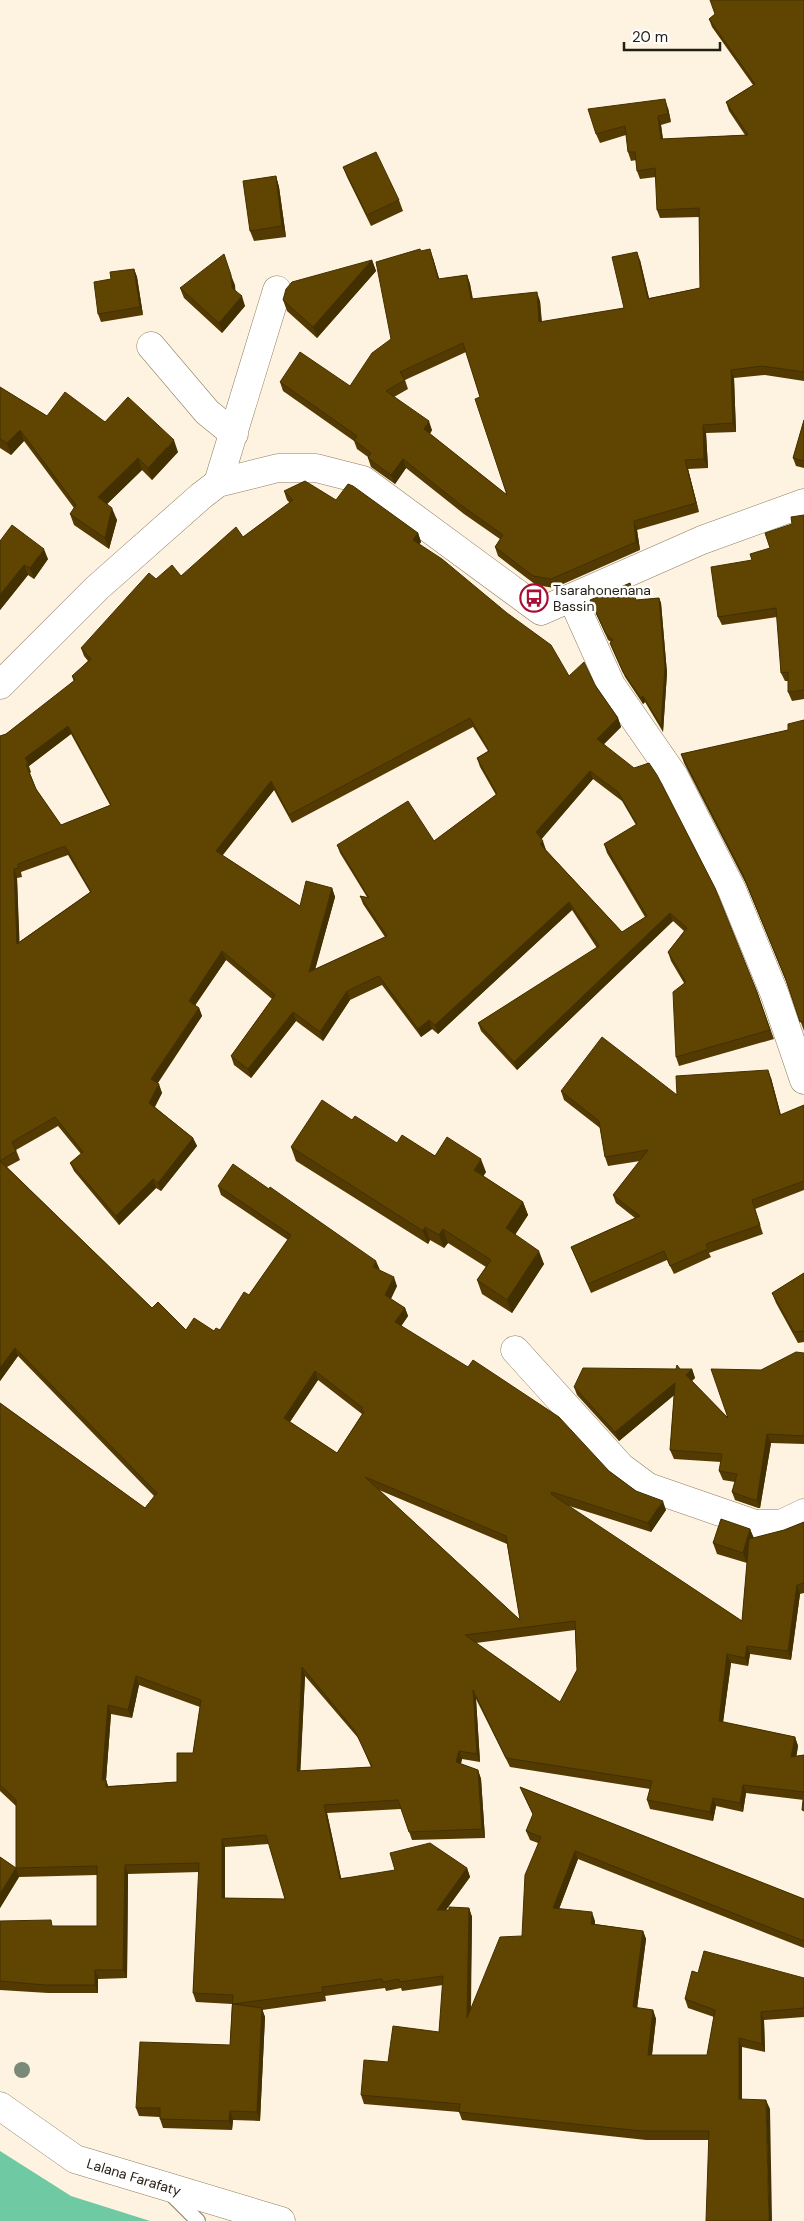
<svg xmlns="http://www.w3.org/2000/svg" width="804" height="2221" font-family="'DM Sans',sans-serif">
<rect width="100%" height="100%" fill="#fef3e0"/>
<!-- forest -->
<path fill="#6fc9a2" d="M0,2151L71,2196L150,2221H0Z"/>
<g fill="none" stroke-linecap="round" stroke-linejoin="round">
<!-- lane casing -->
<g stroke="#8f7d60" stroke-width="16">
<path id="lane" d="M170,2193L198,2221"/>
</g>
<!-- street casing -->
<g stroke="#8f7d60" stroke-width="29">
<path id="street" d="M151,346L207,412L234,434
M218,483L277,290
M572,598L611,685L674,776L732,890L775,995L804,1080
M515,1350L621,1467L648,1487L755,1524H781L804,1513"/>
</g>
<!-- secondary casing -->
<g stroke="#8f7d60" stroke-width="29">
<path id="secondary" d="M0,685L97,588L201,496L218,483L278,468H316L363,480L541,611L702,540L804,503
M0,2106L75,2159L281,2221"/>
</g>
<!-- lane -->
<use href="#lane" stroke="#fff" stroke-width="14"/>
<!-- street -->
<use href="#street" stroke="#fff" stroke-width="28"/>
<!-- secondary -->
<use href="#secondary" stroke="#fff" stroke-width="28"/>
</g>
<!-- trees -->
<circle fill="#798a79" cx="22" cy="2070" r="8"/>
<!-- wall -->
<path fill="#533a02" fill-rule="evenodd" d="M804,0V381L765,375L734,378L736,432L706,433L708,468L688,469L699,512L637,530L640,550L554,588L536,585L498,556L495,547L500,539L464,514L406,468L395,484L371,467L368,458V457L357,449L354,441L283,391L280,382L350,386L391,339L421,251L433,258L439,279L467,275L470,284L473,299L540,301L542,322L624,308L640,260L649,298L700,288L699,217L660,218L657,210L656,177L640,179L637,171L636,160L631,161L628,152L626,135L600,143L596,134L668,108L671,122L661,125L663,139L745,135L729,111L726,102L753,85L712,27L709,19L715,14ZM466,352L480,397L507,495L430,434L432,430L394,397L408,389L405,380Z
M343,167L399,200L403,211L371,226L347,177Z
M276,176L279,187L286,237L254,241L250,231Z
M372,260L376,271L317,338L287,311L283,300Z
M134,269L137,277L143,315L101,322L98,314Z
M235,285V290L245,306L222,333L184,298L180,288Z
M0,387L47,416L105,422L178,452L152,480L142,470L107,504L117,520L109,549L74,525L70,514L74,508L24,441L11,455L0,448Z
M804,420V468L796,466L793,458Z
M284,491L336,500L418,533L421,542L419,544L569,676L595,685L618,718L621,727L604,744L757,992L774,1039L679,1066L676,1057L684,983L671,961L668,952L684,931L673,921L517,1070L481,1031L478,1023L597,948L572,910L438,1034L432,1029L421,1037L382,985L350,1000L323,1041L296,1021L251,1078L234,1065L231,1056L272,999L226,960L195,1005L199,1008L202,1016L158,1083L162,1093L155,1107L193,1138L197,1146L161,1191L156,1188L119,1225L74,1171L70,1163L81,1154L58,1126L16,1150L20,1160L7,1167L152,1308L186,1330L214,1331L220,1330L249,1295L288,1240L221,1195L218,1186L379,1270L397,1286L391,1299L405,1308L408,1316L401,1326L609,1471L636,1491L666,1510L651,1532L566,1505L742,1621L747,1563L717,1554L713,1543L750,1529L754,1538L784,1530L804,1522V1593L800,1594L791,1660L750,1654L748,1666L731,1663L723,1722L795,1737L798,1746L796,1756L804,1755V1800L746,1793L743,1812L716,1806L713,1821L650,1809L647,1800L650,1789L510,1767L476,1699L480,1762L462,1759L461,1764L478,1770L481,1779L485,1838L412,1840L401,1809L327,1813L341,1878L467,1868L470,1877L446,1910L469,1908L472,1917L471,2010L522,1936L538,1843L530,1840L526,1831L533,1815L524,1796L520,1787L804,1899V1948L578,1859L559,1909L595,1921V1924L643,1931L646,1939L637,2008L653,2010L656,2019L652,2055H707L714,2017L688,2008L685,1999L698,1973L804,1978V2017L764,2020L765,2052L742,2047V2099L770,2109L708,2140H646L462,2120L459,2112L364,2104L361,2095L388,2062L439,2032L443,1985L402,1991L401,1988L386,1991L385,1988L325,1996L326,2001L262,2010L265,2017L260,2121L233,2120L232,2130L163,2128L160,2119V2117L139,2116L136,2108L230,2045L232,2004L196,2002L193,1993L199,1872L128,1874L127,1978L98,1979V1993H48L0,1990V1921L53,1926H97V1875L19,1877L0,1908V1857L16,1868V1806L0,1791V1403L145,1508L154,1496L18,1356L0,1381V736L6,734L74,682L72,676L88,661L84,656L81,648L156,579L181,576L243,537L290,503L287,500ZM473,727L488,751L477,758L480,767L496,795L434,841L337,845L340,853L367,897L360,896L363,904L385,937L315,969L335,897L332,888L300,906L222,855L274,790L292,823ZM71,734L110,805L61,825L36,789L30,773L31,772L29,766ZM593,779L622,801L636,825L604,844L607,853L645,917L622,932L546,850L541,839ZM68,855L90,892L19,942L17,878L22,877L21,872ZM318,1380L362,1414L337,1453L290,1422ZM379,1490L507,1544L520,1620ZM575,1630L577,1670L560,1702L476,1643ZM305,1676L359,1739L371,1767L300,1771ZM139,1685L200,1707L193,1753L177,1782L108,1786L106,1780L111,1714L132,1718ZM269,1844L285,1899L225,1898V1847Z
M804,515V699L792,701L788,692V681H785L781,673L777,617L722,625L718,617L752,560L770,548L792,524Z
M0,541L48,559L34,579L28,575L0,610Z
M659,598L661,603L667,673L663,732L645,702L643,704L625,677L612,648L610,643L611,642L608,640L590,600H636Z
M804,720V1031L788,986L746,884L684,763L681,754L788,730Z
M771,1078L781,1115L804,1105V1190L755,1209L763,1234L709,1253L711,1257L674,1274L667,1260L591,1293L571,1247L635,1218L616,1203L613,1195L640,1161L608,1166L605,1157L600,1128L564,1100L561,1091L677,1095Z
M352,1120L397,1143L486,1172L483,1176L523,1202L528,1215L515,1235L544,1264L512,1313L482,1294L477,1280L486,1267L448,1243L444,1248L430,1240L428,1244L296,1161L291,1147Z
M804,1273V1342L798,1343L776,1303L772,1293Z
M804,1353V1444L771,1443L760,1508H758L735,1500L732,1492L735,1482L723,1480L719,1471L721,1462L674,1459L670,1450L674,1395L619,1441L577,1395L574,1387L680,1369H692L695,1378L692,1381L728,1418L761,1370Z"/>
<!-- shaded-wall -->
<path fill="#433001" d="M665,99L668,108L671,122L668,114Z
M658,116L661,125L664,148L661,139Z
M276,176L279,187L286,237L282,226Z
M430,249L433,258L442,288L438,279Z
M637,252L640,260L651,307L648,299Z
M372,260L376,271L317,338L313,327Z
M134,269L137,277L143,315L140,307Z
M231,275L235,285L236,298L232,288Z
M467,275L470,284L474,308L471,299Z
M537,292L540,301L542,331L539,322Z
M242,296L245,306L222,333L219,323Z
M731,370L734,378L736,432L733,423Z
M429,421L432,430L427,438L424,429Z
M703,425L706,433L708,468L704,459Z
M20,430L24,441L11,455L7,443Z
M174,440L178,452L152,480L148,468Z
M138,458L142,470L103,508L98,497Z
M403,459L406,468L395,484L391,475Z
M685,460L688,469L699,512L696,503Z
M112,508L117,520L109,549L105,538Z
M634,521L637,530L640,550L636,542Z
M418,533L421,542L416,549L413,540Z
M44,549L48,559L34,579L30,568Z
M24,565L28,575L0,610V595Z
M659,598L661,603L667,673L663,732L661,726Z
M643,696L645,702L643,704L641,698Z
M618,718L621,727L600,748L597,739Z
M68,726L71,734L29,766L25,758Z
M590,771L593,779L540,841L536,832Z
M271,781L274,790L219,860L216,851Z
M543,841L546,850L540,844Z
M14,869L17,878L20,953L17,944Z
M332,888L335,897L312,981L309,972Z
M569,902L572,910L438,1034L435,1025Z
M670,913L673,921L517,1070L514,1062Z
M222,951L226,960L192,1010L189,1001Z
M347,991L350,1000L323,1041L320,1032Z
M199,1008L202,1016L154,1088L151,1079Z
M293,1012L296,1021L251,1078L248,1069Z
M429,1020L432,1029L421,1037L418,1029Z
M768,1070L771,1078L783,1124L780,1115Z
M159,1084L162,1093L152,1111L149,1103Z
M193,1138L197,1146L161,1191L158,1183Z
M481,1159L486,1172L479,1183L474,1170Z
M153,1179L156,1188L119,1225L116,1216Z
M523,1202L528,1215L510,1242L506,1228Z
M425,1227L430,1240L428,1244L423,1231Z
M443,1229L448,1243L444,1248L439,1235Z
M539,1251L544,1264L512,1313L507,1300Z
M376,1261L380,1270L373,1267Z
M394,1277L397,1286L388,1304L385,1295Z
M405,1308L408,1316L398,1331L395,1322Z
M15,1348L18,1356L0,1381V1368Z
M692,1369L695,1378L689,1383L686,1375Z
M315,1371L318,1380L287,1426L284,1418Z
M675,1383L678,1392L619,1441L615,1432Z
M767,1434L771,1443L760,1508L757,1500Z
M663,1501L666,1510L651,1532L648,1523Z
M750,1529L754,1540L747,1563L743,1553Z
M797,1585L800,1594L791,1660L788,1651Z
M747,1646L750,1654L748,1666L745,1658Z
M727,1654L731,1663L722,1730L719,1721Z
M302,1667L305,1676L300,1780L297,1771Z
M136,1676L139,1685L132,1718L128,1710Z
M473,1690L476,1699L480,1762L477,1754Z
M108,1705L111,1714L106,1780L109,1789L106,1787L102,1780Z
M795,1737L798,1746L795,1766L791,1757Z
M459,1751L462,1759L459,1770L456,1762Z
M478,1770L481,1779L485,1838L482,1829Z
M743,1785L746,1793L743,1812L740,1803Z
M713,1798L716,1806L713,1821L710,1812Z
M324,1805L327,1813L343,1887L340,1879Z
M222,1839L225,1847V1906L222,1898Z
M575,1851L578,1859L556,1917L553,1908Z
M125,1865L128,1874L127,1978L123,1970Z
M16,1868L19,1877L0,1908V1894Z
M467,1868L470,1877L440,1918L437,1910Z
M469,1908L472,1917L470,2027L467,2018Z
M592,1912L595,1921L594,1932L591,1924Z
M643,1931L646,1939L636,2016L633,2007Z
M95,1970L98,1979V1993L95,1985Z
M322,1987L325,1996L326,2001L323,1992Z
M262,2008L265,2017L260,2121L257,2112Z
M653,2010L656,2019L651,2063L648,2055Z
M761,2012L764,2020L765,2052L762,2044Z
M739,2038L742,2047V2108L739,2099Z
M766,2100L770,2109L772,2221H769Z
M230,2111L233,2120L232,2130L229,2121Z"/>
<!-- building -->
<path fill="#604402" stroke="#433001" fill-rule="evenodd" d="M710,0H804V372L762,366L731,370L733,423L703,425L704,459L685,460L696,503L634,521L636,542L551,579L533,576L495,547L503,535L461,505L403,459L391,475L368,458L371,453L354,440L357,436L280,382L300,352L350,386L372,353L391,339L376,262L420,249L421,251L430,249L438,279L467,275L471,299L537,292L539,322L624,308L612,257L637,252L648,299L700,288L699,208L657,210L655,168L637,171L635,152H628L625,126L596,134L588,109L665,99L668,114L658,116L661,139L748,135L726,102L755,84L709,19L715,14ZM463,343L480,397L475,399L507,495L424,429L429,421L386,391L405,380L400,372Z
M376,152L399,200L367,215L343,167Z
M276,176L282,226L250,231L243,181Z
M224,254L231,275L232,288L242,296L219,323L180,288Z
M372,260L313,327L283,300L286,289L292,282Z
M134,269L140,307L98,314L94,282L111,279L110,272Z
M0,387L47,416L65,392L105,422L128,397L174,440L148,468L138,458L98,497L112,508L105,538L70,514L76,505L20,430L7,443L0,439Z
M804,420V461L793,458Z
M305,481L336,500L348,484L353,486L418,533L413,540L442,559L507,613L551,645L569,676L584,662L595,685L618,718L597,739L634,768L649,763L657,775L715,888L757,992L770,1030L676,1057L673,992L686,982L668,952L687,928L670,913L514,1062L478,1023L599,946L569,902L435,1025L429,1020L418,1029L379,976L347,991L320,1032L293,1012L248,1069L231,1056L275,995L222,951L189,1001L199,1008L151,1079L159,1084L149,1103L193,1138L158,1183L153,1179L116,1216L70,1163L83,1152L55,1117L12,1142L16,1151L0,1161L152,1308L158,1302L186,1330L194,1318L214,1331L216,1328L220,1330L244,1292L249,1295L291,1235L218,1186L233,1164L269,1189L270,1187L376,1261L373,1267L394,1277L385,1295L405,1308L395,1322L468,1367L473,1360L559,1417L609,1471L636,1491L663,1501L648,1523L552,1492L551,1494L742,1621L749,1539L784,1530L804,1522V1583L797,1585L788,1651L747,1646L745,1658L727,1654L719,1721L795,1737L791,1757L804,1755V1792L743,1785L740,1803L713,1798L710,1812L647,1800L652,1781L506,1758L473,1690L477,1754L459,1751L456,1762L478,1770L482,1829L409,1832L398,1800L324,1805L340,1879L395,1870L390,1853L430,1843L467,1868L437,1910H449V1907L469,1908L467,2018L500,1937L522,1936L525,1875L541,1837L526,1831L533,1814L520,1787L804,1899V1941L575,1851L553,1908L592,1912L591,1924L643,1931L633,2007L653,2010L648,2055H707L715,2010L685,1999L692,1971L698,1973L704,1951L804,1978V2008L761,2012L762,2044L739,2038V2099L766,2100L769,2221H706L709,2131H642L459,2112L460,2104L361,2095L364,2060L388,2062L393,2026L439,2032L443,1976L399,1982V1979L383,1982L382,1979L322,1987L323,1992L233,2004L262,2008L257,2112L230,2111L229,2121L160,2119V2108H136L140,2042L230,2045L233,1995L193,1993L199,1863L125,1865L123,1970H95V1985H45L0,1981V1921L51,1920L52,1926H97V1866L16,1868L0,1894V1857L16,1868V1800L0,1785V1403L145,1508L157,1493L15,1348L0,1368V736L6,734L75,680L72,676L91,659L81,648L149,573L156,579L172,565L181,576L236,527L243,537L293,500L284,491ZM470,718L489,751L477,758L497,794L434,841L408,801L337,845L369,898L360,896L387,936L309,972L332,888L306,881L300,906L216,851L271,781L289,815ZM68,726L111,805L61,825L36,789L26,765L28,763L25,758ZM590,771L618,792L637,824L604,844L647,916L622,932L540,844L543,841L536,832ZM65,846L91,892L17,944L14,869L19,868L18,864ZM315,1371L363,1408L361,1410L364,1412L337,1453L284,1418ZM365,1477L506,1536L520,1620ZM575,1621L577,1670L560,1702L465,1635ZM302,1667L355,1731L372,1767L297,1771ZM136,1676L201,1700L193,1753H177V1782L106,1787V1780H102L108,1705L128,1710ZM266,1835L285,1899L222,1898V1839Z
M804,515V690L788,692V672L781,673L776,608L718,617L711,567L752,560L750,554L770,548L765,533L792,524L791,517Z
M12,525L44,549L30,568L24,565L0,595V541Z
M630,583L636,600L659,598L665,667L661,726L643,696L641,698L623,672L610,643L613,640L606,634L590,600Z
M804,720V1021L800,1022L786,980L743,875L681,754L788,730V724Z
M602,1037L677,1095L676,1076L768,1070L780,1115L804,1105V1181L752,1200L760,1225L706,1244L708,1249L670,1266L664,1251L588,1284L571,1247L640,1216L613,1195L648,1150L605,1157L599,1121L561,1091Z
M322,1100L352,1120L355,1116L397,1143L402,1135L435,1156L447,1137L481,1159L474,1170L523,1202L506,1228L539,1251L507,1300L477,1280L491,1260L443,1229L439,1235L425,1227L423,1231L291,1147Z
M804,1273V1331L794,1332L772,1293Z
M796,1352L804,1353V1436L767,1434L757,1500H754L732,1492L737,1474L719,1471L722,1454L670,1450L675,1383L615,1432L574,1387L583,1368L676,1369L677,1365L680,1369H692L686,1375L728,1418L711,1369L761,1370Z
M721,1519L750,1529L743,1553L713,1543Z
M803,1800H804V1811L802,1810Z"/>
<!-- icons -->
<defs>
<g id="bus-ring" transform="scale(1.4375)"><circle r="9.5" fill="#fff" stroke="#a80f33" stroke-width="1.5"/><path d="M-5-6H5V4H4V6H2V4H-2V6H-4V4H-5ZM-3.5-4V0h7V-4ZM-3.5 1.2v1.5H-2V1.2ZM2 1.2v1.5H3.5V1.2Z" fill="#a80f33"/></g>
</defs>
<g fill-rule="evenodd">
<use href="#bus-ring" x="534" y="598"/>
</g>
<g text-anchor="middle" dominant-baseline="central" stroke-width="5" stroke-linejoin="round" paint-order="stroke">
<!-- poi labels -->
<g font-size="14" fill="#241d11" stroke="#fff" text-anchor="start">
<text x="553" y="590">Tsarahonenana<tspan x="553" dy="16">Bassin</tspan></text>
</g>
<!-- street labels -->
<g font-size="14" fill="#241d11" stroke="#fff">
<text transform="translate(134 2177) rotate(17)">Lalana Farafaty</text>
</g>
</g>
<!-- scale -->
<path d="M624 42v8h96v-8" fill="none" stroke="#241d11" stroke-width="2.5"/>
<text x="632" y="42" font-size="15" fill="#241d11" stroke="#ffffff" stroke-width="4" paint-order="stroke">20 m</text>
</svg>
